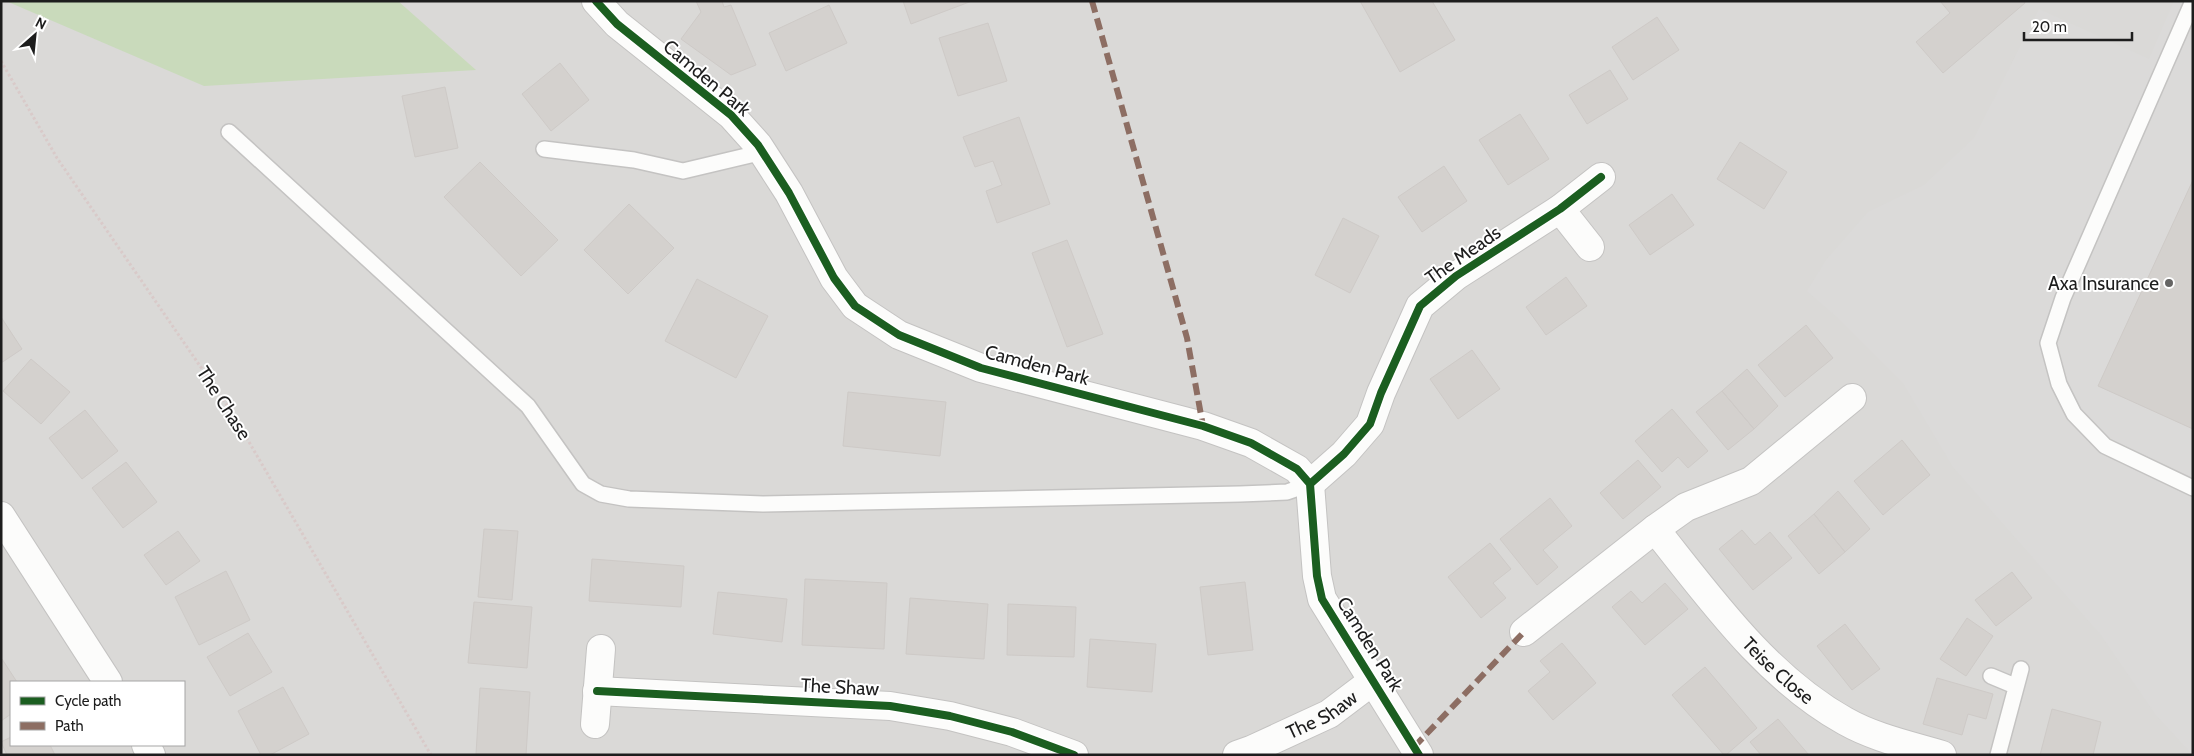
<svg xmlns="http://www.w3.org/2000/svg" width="2194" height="756" font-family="Cabin,sans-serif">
<rect width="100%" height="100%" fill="#ebe9e6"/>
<!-- residential -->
<path fill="#dad9d7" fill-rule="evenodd" d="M1,1H2193V755H1ZM11,682H184V745H11Z"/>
<!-- forest -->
<path fill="#c9dabb" d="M6,1H398L476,70L204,86Z"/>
<!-- parking -->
<path fill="#dbdad9" d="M2174,1H2193V180L2098,386L2193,429V749L2190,752L2156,715L2101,635L1953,467L1903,383L1838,318L1807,291L1826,260L1868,212L1924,185L1974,138L2039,9L2149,59Z"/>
<!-- building -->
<path fill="#d4d1ce" stroke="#cecac7" d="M696,1H722L724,7L731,5L756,65L731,75L681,39L701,12Z
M903,1H972L911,24Z
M1360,1H1432L1455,40L1400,72Z
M1940,1H2024L2025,3L1943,73L1916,42L1950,13Z
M829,5L847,43L786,71L769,33Z
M1657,17L1679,50L1633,80L1612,47Z
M988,23L1007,81L958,96L939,38Z
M560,63L589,100L551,131L522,94Z
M1610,70L1628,99L1587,124L1569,95Z
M445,87L458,148L415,157L402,96Z
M1520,114L1549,159L1508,185L1479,140Z
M1019,117L1050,204L997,223L986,191L1002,185L993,161L975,167L963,137Z
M1740,142L1787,172L1764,209L1717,179Z
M480,162L558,240L521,276L444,197Z
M1444,166L1467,201L1422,232L1398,197Z
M2193,180V429L2098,386Z
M1672,194L1694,225L1650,255L1629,225Z
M629,204L674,248L628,294L584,250Z
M1343,218L1379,236L1350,293L1315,275Z
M1067,240L1103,334L1067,347L1032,253Z
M1566,277L1587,306L1546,335L1526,307Z
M697,279L768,316L736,378L665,341Z
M1,317L22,349L1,363Z
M1806,325L1833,358L1785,397L1758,365Z
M1472,350L1500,389L1458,419L1430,379Z
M31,359L70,392L41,424L3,391Z
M1747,369L1778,406L1754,429L1722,391Z
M1722,391L1754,429L1728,450L1696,412Z
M848,392L946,402L940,456L843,446Z
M1672,409L1708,451L1688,468L1678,457L1662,472L1635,441Z
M85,410L118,451L82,479L49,438Z
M1902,440L1930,475L1883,515L1854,481Z
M1638,460L1661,487L1623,519L1600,493Z
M126,462L157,502L123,528L92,488Z
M1838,491L1870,529L1845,552L1814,514Z
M1550,498L1572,526L1543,550L1558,567L1537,585L1500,539Z
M1814,514L1845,552L1819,574L1788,536Z
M484,529L518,531L512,600L478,597Z
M1742,530L1755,545L1770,532L1792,558L1753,590L1719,549Z
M178,531L200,561L166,585L144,555Z
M1490,543L1511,569L1493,583L1506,598L1481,618L1448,577Z
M592,559L684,566L681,607L589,601Z
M226,571L250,620L199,645L175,597Z
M2012,572L2032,598L1996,626L1975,600Z
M805,579L887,583L884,649L802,645Z
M1245,582L1253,650L1208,655L1200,587Z
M1665,583L1688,609L1645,645L1612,607L1631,591L1642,603Z
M718,592L787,599L782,642L713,634Z
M910,598L988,604L984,659L906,654Z
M474,602L532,607L527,668L468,663Z
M1008,604L1076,607L1074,657L1007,655Z
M1967,618L1993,636L1966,676L1940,659Z
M1845,624L1880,669L1852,690L1817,646Z
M248,633L272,672L230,696L207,657Z
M1090,639L1156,644L1152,692L1087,687Z
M1562,643L1596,683L1553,720L1528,691L1550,672L1540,661Z
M2,659L17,682H11V714L1,721Z
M1705,667L1757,728L1726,755H1724L1672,695Z
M1937,678L1993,694L1986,719L1968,714L1962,735L1923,724Z
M283,687L309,734L270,755H261L238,711Z
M480,688L530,692L526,755L476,754Z
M2052,709L2101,722L2093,755H2040Z
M1778,719L1809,755H1761L1750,742Z
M11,737V745H50L55,755H7L1,742Z"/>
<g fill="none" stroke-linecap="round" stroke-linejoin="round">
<!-- lane casing -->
<g stroke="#c4c3c2" stroke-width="18">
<path id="lane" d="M2193,1L2063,298L2048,343L2059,384L2074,414L2105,446L2193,488
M229,132L528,406L583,484L601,494L629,499L763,504L1240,494L1287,492L1310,484
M544,149L634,160L683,171L763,152
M1991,676L2015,686
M1998,755L2021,669"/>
</g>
<!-- street casing -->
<g stroke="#c4c3c2" stroke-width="30">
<g id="street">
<path d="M596,1L617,24L731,115L758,145L789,193L834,278L855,306L899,335L981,368L1203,426L1251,443L1297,469L1310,484L1317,576L1322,599L1419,755"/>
<path d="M1560,209L1590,247"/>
<path d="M1310,484L1344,454L1370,424L1381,393L1420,306L1456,276L1560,209L1601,177"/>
<path d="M1,516L108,682"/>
<path id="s1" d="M1655,529C1710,598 1766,677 1845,721C1875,738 1909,745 1942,755"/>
<path d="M1524,632L1655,529L1686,507L1751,481L1852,398"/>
<path d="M597,691L890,706L950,716L1012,732L1074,755"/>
<path d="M595,724L601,649"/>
<path d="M146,745L151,755"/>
<path id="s2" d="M1237,755L1251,750L1329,714L1374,680"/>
</g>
</g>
<!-- path -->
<path stroke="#d9cac9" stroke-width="3" stroke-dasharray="2.5 2.5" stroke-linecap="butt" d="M1,61L57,158L231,411L431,755"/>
<!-- lane -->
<use href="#lane" stroke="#fcfcfb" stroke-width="15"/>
<!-- street -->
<use href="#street" stroke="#fcfcfb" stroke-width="28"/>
<!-- quiet -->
<path stroke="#8d6e63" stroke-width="6" stroke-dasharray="12 6" stroke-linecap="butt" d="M1092,1L1187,338L1203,426
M1414,747L1524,632"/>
<!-- cycleway casing -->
<g stroke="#fff" stroke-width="11">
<path id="cycleway" d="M596,1L617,24L731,115L758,145L789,193L834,278L855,306L899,335L981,368L1203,426L1251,443L1297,469L1310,484L1317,576L1322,599L1419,755
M1310,484L1344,454L1370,424L1381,393L1420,306L1456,276L1560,209L1601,177
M597,691L890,706L950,716L1012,732L1074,755"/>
</g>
<!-- cycleway -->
<use href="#cycleway" stroke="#1b5e20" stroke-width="8"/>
</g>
<!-- markers -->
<circle fill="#656463" stroke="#fff" stroke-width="2" cx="2169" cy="283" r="5"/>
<g text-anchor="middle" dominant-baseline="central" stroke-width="4" stroke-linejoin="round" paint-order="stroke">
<!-- street labels -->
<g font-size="19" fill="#1d1d1d" stroke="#fff">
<text transform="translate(707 78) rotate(40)">Camden Park</text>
<text transform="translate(1463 255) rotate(-35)">The Meads</text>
<text transform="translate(1037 365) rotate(15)">Camden Park</text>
<text transform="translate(224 403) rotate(57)">The Chase</text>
<text transform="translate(1370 644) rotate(58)">Camden Park</text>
<text stroke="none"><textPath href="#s1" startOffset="188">Teise Close</textPath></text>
<text transform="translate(840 687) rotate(3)">The Shaw</text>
<text stroke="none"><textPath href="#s2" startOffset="94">The Shaw</textPath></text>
</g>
<!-- poi labels -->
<g font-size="19" fill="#1d1d1d" stroke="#fff" text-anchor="end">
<text x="2159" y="283">Axa Insurance</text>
</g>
</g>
<!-- border -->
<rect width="2194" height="756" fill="none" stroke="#1d1d1d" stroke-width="5"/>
<!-- legend -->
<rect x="10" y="681" width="175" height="65" fill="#ffffff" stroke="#a5a5a5"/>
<rect x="20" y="697" width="25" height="8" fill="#1b5e20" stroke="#a5a5a5"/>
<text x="55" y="706" font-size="15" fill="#1d1d1d">Cycle path</text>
<rect x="20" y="722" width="25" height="8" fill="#8d6e63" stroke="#a5a5a5"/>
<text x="55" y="731" font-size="15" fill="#1d1d1d">Path</text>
<!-- north arrow -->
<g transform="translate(35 35) rotate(27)" stroke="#ffffff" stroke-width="4" paint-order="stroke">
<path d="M0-4L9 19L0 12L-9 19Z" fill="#1d1d1d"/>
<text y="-8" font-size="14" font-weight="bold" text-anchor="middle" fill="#1d1d1d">N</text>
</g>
<!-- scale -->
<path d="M2024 32v8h108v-8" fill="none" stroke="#1d1d1d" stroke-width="2.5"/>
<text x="2032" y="32" font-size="15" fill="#1d1d1d" stroke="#ffffff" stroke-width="4" paint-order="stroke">20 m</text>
</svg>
